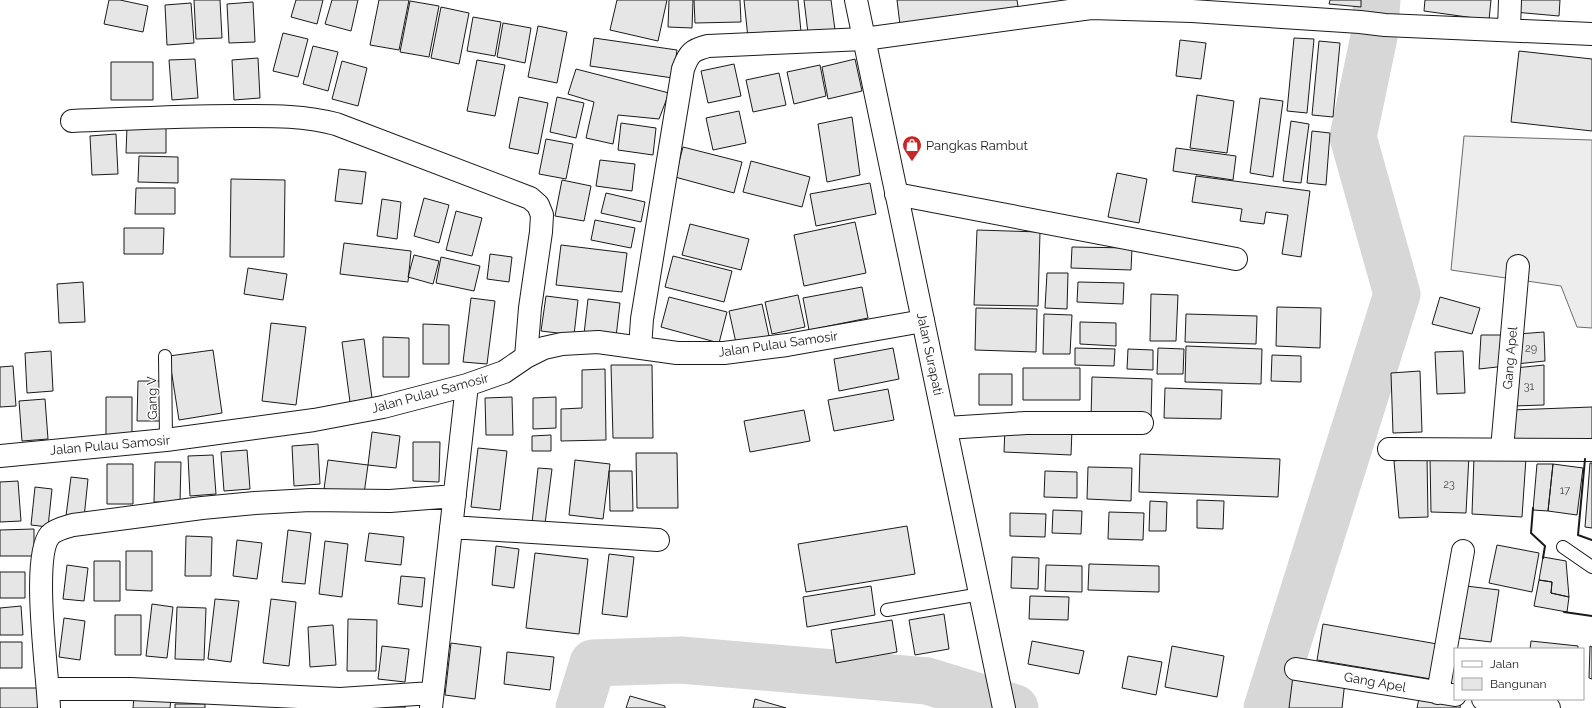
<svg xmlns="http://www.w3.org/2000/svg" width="1592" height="708" font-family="Raleway,sans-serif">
<rect width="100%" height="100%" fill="#fff"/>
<!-- built -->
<path fill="#ededed" stroke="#6a6a6a" d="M1464,136L1592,140V328L1577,327L1561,286L1451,270Z"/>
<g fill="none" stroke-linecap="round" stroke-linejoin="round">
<!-- river -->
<path stroke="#d7d7d7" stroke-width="47" d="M579,708L593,663L681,660L927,681L1015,708
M1267,708L1397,294L1353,137L1374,37L1377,0"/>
</g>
<!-- building -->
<path fill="#e6e6e6" stroke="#1a1a1a" d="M109,0H120L148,6L143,32L104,24Z
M194,0H220L222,38L196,39Z
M296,0H323L317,24L291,17Z
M332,0H358L351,31L325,24Z
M379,0H409L399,50L370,45Z
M617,0H667L658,41L610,30Z
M669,0H693L692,28L668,27Z
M694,0H740L741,22L695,23Z
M744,0H798L801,32L748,38Z
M804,0H831L835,30L808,33Z
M897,0H1017L1019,13L900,25Z
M1330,0H1361V7L1329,4Z
M1425,0H1491L1489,20L1424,11Z
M1516,0H1560L1559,16L1514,12Z
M410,1L439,6L429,57L400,52Z
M253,2L255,42L229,43L227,4Z
M191,3L194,43L167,45L165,5Z
M441,7L469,13L459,64L431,58Z
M473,17L501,22L495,56L467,51Z
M503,23L531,28L525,63L497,57Z
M538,26L567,32L557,83L528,77Z
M283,33L308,39L298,77L273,71Z
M594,38L677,50L673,78L590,66Z
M1294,38L1314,39L1307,113L1287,111Z
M1180,40L1206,43L1201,79L1176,76Z
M1319,41L1340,43L1333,117L1312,115Z
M313,46L338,52L328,91L303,84Z
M1519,51L1592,59V131L1511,122Z
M258,58L260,98L234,100L232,60Z
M195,59L198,98L172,100L169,60Z
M855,59L862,91L828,99L822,67Z
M477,60L505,65L495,116L467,111Z
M342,61L367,68L358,106L332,99Z
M111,62H153V100H111Z
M734,64L741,96L708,103L701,71Z
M820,65L826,96L794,104L787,72Z
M576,69L669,93L659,119L618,115L613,144L586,138L594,102L568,94Z
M779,73L786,105L753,112L746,80Z
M1197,95L1234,101L1227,153L1190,148Z
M519,97L548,103L538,154L509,148Z
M557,97L584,103L576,138L550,132Z
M1260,98L1283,101L1273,177L1250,173Z
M739,111L746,143L713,150L706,118Z
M852,117L860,175L827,182L818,124Z
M1291,121L1309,124L1301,183L1283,181Z
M621,123L656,128L653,155L618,150Z
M127,127H166V153H126Z
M1312,131L1330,133L1326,185L1307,183Z
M116,134L118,174L92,175L90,136Z
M546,139L573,144L566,179L539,174Z
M683,147L742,162L734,193L675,177Z
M1176,148L1236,156L1233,180L1173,171Z
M139,156L178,157V183L138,182Z
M600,160L635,164L632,191L596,186Z
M751,161L810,177L802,207L743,192Z
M339,169L366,172L362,204L335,201Z
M1117,173L1147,179L1139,223L1108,217Z
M1196,176L1310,191L1301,257L1282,254L1288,215L1266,212L1264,224L1240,221L1242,209L1192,202Z
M231,179L285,180L284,257H230Z
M562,180L591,186L584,221L555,216Z
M870,183L876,214L816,226L810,194Z
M136,188H175V214H135Z
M606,193L645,202L641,222L601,213Z
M424,198L449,205L439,243L414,236Z
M382,199L401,202L397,239L377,236Z
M456,211L482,218L472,256L446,250Z
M595,220L635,228L631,248L591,240Z
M855,222L866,273L804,286L794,235Z
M690,224L749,239L741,270L682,255Z
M124,228H164L163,254H124Z
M977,230L1040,232L1038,306L974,305Z
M344,243L411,251L408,282L340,274Z
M561,245L627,253L622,292L556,285Z
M1072,247L1132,248L1131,270L1071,268Z
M490,254L512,257L509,282L487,279Z
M414,255L439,261L433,284L408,277Z
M673,256L732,271L724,302L665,287Z
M441,257L480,266L474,291L436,283Z
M248,268L287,274L283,300L244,294Z
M1047,273H1068L1067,309L1045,308Z
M83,282L85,322L59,323L57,284Z
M1078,282L1124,283L1123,304L1077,302Z
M862,287L868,318L809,330L803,298Z
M1151,294L1178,295L1176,341H1150Z
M798,295L805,327L772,334L765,302Z
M546,296L578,300L574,335L541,331Z
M669,297L727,312L719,343L661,327Z
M1440,297L1480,308L1472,334L1432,324Z
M471,298L495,301L487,364L463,362Z
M588,299L620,303L616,337L584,334Z
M762,304L769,336L736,343L729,311Z
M1277,307L1321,308L1320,348L1276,346Z
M976,308L1037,309L1036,352L975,350Z
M1044,314L1072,315L1070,354H1043Z
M1186,314L1257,316L1256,344L1185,342Z
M1080,322L1116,323V346L1080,344Z
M271,323L306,327L296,405L262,401Z
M423,324L449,325V364H423Z
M1544,332L1545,361L1516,364L1518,334Z
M1481,335H1509L1506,366L1479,369Z
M383,337L409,338V377H383Z
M364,339L372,398L350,402L342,342Z
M1186,346L1262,349L1261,384L1185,382Z
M893,348L899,379L839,391L834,359Z
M1075,348L1115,349L1114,366L1075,365Z
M1158,348L1184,349L1183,374H1157Z
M1128,349L1153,350V370L1127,369Z
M213,350L222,413L179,420L169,356Z
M51,351L53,391L27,393L25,353Z
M1463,351L1465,393L1437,394L1435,352Z
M1272,355L1301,356V382L1271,381Z
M611,365H652L653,438H613Z
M1544,365V405L1512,406L1515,368Z
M13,366L16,406L0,407V367Z
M1023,368H1080V400H1023Z
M605,369L606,440L561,441V409L582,408V370Z
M1420,371L1422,432L1393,433L1391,373Z
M979,374H1012V405H979Z
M1092,377L1152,379L1151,421L1091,419Z
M138,381H164L163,421H137Z
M1165,388L1222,390L1221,419L1164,418Z
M888,389L894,420L834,431L828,400Z
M106,397H132V437H106Z
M512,397L513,435H486L485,398Z
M556,397V428L533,429V398Z
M45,399L48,439L22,441L19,401Z
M1592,407V442H1509L1511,410Z
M804,410L810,441L750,452L744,421Z
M1005,427L1072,429L1071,455L1004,452Z
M372,432L400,436L396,468L368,465Z
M551,435V451H532V436Z
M413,442H440L439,482L413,481Z
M318,444L320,484L294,486L292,446Z
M478,448L507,451L500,510L471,507Z
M247,450L250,489L224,491L221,452Z
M636,453H677L678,508H637Z
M1140,454L1280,459L1278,497L1139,492Z
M213,455L216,494L190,496L188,456Z
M1469,455L1466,513L1431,512L1430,457Z
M1427,456L1428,517L1399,518L1394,461Z
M1474,457L1526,458L1522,517L1472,514Z
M328,460L368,465L364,494L324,489Z
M575,460L610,464L603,519L569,515Z
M155,462H181L180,502H154Z
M1590,463H1592V528L1585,527Z
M107,464H133V504H107Z
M1537,464H1553L1548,511L1533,510Z
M1553,464L1583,468L1577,515L1548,511Z
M1088,467L1132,468L1131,501L1087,499Z
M538,468L552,469L545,524L532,523Z
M609,471H632L633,511H610Z
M1045,471L1077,472V498L1044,497Z
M71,477L88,479L84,518L66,516Z
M18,481L21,521L0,522V482Z
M35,487L52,489L48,527L31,525Z
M1197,500L1224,501L1223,529L1197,528Z
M1150,501L1167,502L1166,531H1149Z
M1053,510L1082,511L1081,534L1052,533Z
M1109,512L1144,513L1143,540L1108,539Z
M1010,513L1046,514L1045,537L1010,536Z
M907,526L915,574L806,592L798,544Z
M34,529V556H0V530Z
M288,530L311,533L305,584L282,582Z
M369,533L404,537L401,565L365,561Z
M186,536L212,537L211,576H185Z
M237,540L262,543L257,579L233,576Z
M325,541L348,544L342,597L319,594Z
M1497,545L1539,553L1532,592L1489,583Z
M496,546L519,549L514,588L492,585Z
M126,551H152V591L126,590Z
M535,553L588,559L579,634L526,628Z
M609,554L634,557L627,617L602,614Z
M1012,557L1039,558L1038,589L1011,588Z
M1543,557L1566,561L1569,597L1551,593L1552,582L1539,580Z
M94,561H120V601H94Z
M1089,564L1159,566V592L1088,590Z
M67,565L88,568L84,601L63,599Z
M1046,565L1082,566V592L1045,591Z
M0,572H25V598H0Z
M401,576L425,578L422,607L398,604Z
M1539,580L1552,582L1551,593L1569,597L1567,612L1534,606Z
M871,586L875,615L807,627L803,597Z
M1466,586L1499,590L1491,642L1458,638Z
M1030,596L1069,597L1068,620L1029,619Z
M215,599L239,601L231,662L208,659Z
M271,599L296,602L289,666L263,663Z
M152,604L173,607L167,658L146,656Z
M21,606L23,635H0V608Z
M177,607L206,608L204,660L175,659Z
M944,614L949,649L915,655L909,620Z
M115,615H141V655H115Z
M64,618L85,621L80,660L59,657Z
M348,619L377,620L376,671H347Z
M892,620L897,652L836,663L831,630Z
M1323,624L1443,645L1437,680L1317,660Z
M333,625L336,665L310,667L308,627Z
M1032,641L1084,651L1079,674L1028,664Z
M1531,641L1578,646V649H1530Z
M0,642H22V668H0Z
M451,643L481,647L475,699L445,695Z
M382,646L409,649L405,682L378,679Z
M1172,646L1224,656L1217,697L1165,687Z
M1590,646L1592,647V679L1589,678Z
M507,652L554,657L550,690L504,684Z
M1128,656L1162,662L1156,695L1122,688Z
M1293,676L1345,681L1342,708H1289Z
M0,688H38V708H0Z
M1420,693L1461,702L1460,708H1417Z
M630,696L665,706V708H626Z
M134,697L171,698L170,708H133Z
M755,699L786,708H753Z
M405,700V708H368Z
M175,704H205V708H175Z"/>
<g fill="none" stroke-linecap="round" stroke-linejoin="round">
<!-- service casing -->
<g stroke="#1a1a1a" stroke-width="14">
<path id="service" d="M165,356L166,440
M1563,547L1592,567
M887,610L981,594"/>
</g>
<!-- minor casing -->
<g stroke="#1a1a1a" stroke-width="24">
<path id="minor" d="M1509,29L1510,0
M72,121C126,119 179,116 233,116C268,116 302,115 336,124L530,198L538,205L542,215L541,232L530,308L526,357
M896,194L1236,259
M640,348L642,319L683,69C689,53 692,50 708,46L864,39L1091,8L1192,11L1360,22L1385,25L1592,34
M946,428L1026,423H1142
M1389,449L1592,450
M1502,449L1518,266
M0,456L166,440L314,420L383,407L467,385L504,372L526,357L544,348L562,344L598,342L677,353H724L787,345L923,321
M451,527L658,540
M1296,669L1455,695
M48,689H131L340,699L432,693
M1438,693L1463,551
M1483,699L1549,708
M49,708C48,675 31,557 50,535C56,529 66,527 73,525L202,508L255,503L310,500L390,501L455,496
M431,708L467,385"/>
</g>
<!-- trunk casing -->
<g stroke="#1a1a1a" stroke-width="24">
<path id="trunk" d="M856,0L1004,708"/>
</g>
<!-- service -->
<use href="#service" stroke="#fff" stroke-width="12"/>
<!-- minor -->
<use href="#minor" stroke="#fff" stroke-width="22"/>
<!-- trunk -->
<use href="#trunk" stroke="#fff" stroke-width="22"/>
<!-- wall -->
<path stroke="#1a1a1a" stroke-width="2" d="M1585,459L1578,535L1592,540
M1533,508L1531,533L1545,546L1543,558
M1564,612L1592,616"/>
</g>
<!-- icons -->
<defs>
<g id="shop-pin" transform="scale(1)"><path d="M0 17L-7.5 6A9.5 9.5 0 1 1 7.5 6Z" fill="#c62828" stroke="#fff"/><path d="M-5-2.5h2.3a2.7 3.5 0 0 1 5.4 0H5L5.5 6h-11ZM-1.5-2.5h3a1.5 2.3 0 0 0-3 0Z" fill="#fff"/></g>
</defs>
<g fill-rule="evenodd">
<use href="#shop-pin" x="912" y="145"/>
</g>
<g text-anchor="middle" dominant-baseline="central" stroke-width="3" stroke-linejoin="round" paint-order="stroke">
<!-- number labels -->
<g font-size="11" fill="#4d4d4d">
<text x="1531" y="348">29</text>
<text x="1529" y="386">31</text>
<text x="1449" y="484">23</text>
<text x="1565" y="490">17</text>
</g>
<!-- poi labels -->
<g font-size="13" fill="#1a1a1a" stroke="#fff" text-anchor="start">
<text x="926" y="145">Pangkas Rambut</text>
</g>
<!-- street labels -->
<g font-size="13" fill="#1a1a1a" stroke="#fff">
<text transform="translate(778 344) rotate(-8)">Jalan Pulau Samosir</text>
<text transform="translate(930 354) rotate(78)">Jalan Surapati</text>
<text transform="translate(1510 358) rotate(-85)">Gang Apel</text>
<text transform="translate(430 393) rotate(-15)">Jalan Pulau Samosir</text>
<text transform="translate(152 398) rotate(-91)">Gang V</text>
<text transform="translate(110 445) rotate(-5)">Jalan Pulau Samosir</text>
<text transform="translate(1375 682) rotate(10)">Gang Apel</text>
</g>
</g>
<!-- legend -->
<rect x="1454" y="648" width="130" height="52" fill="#ffffff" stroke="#a3a3a3"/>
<rect x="1462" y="661" width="20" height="6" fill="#ffffff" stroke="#a3a3a3"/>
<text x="1490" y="668" font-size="12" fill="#1a1a1a">Jalan</text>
<rect x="1462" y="678" width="20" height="12" fill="#e6e6e6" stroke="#a3a3a3"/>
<text x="1490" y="688" font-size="12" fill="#1a1a1a">Bangunan</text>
</svg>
